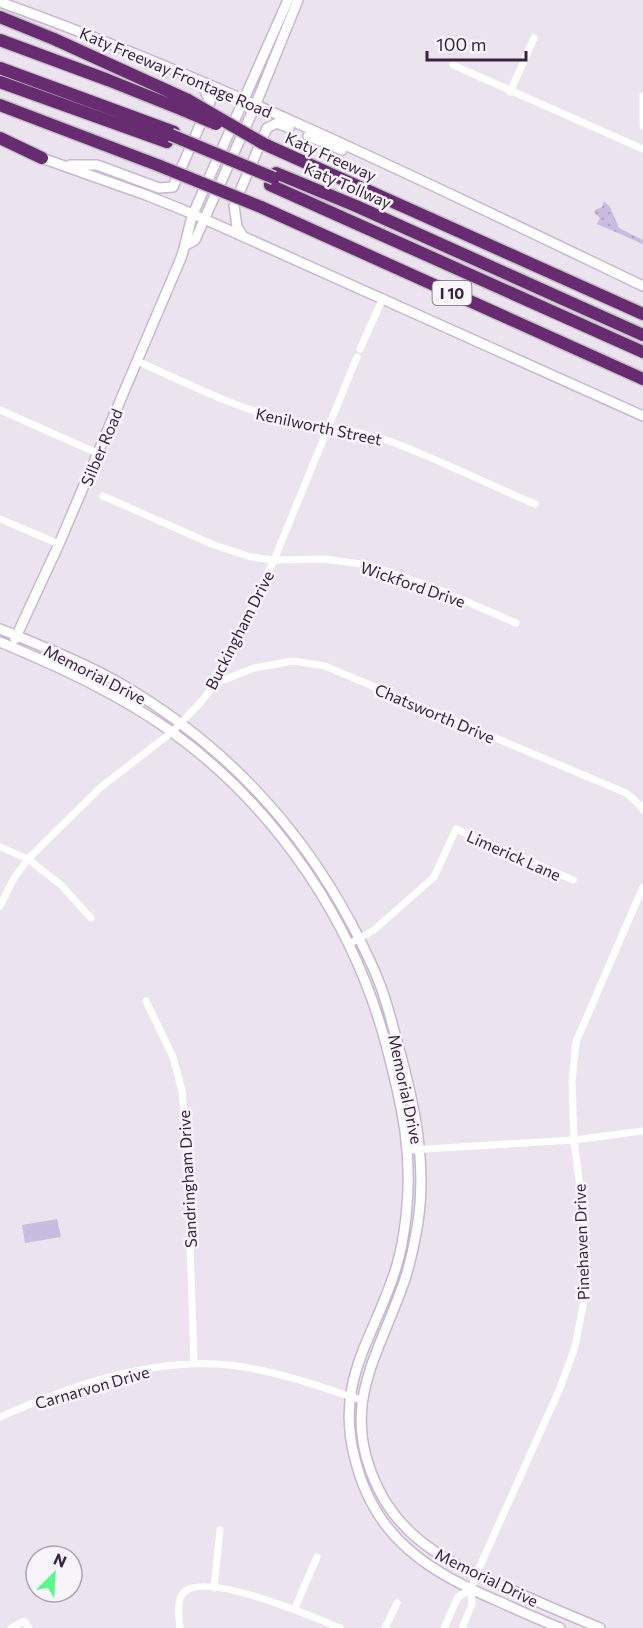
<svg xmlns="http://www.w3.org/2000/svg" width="643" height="1628" font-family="Commissioner,sans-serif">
<defs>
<pattern id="grass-dots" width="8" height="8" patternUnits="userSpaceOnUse" patternTransform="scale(1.5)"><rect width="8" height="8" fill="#c9bce0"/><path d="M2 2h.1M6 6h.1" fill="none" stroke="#aea1c1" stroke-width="1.8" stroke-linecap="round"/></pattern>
</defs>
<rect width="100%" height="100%" fill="#ebe4ee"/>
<!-- grass -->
<path fill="url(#grass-dots)" d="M604,201L610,207L619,228L643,240V244L597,224L600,218L594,213L595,210L602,207Z"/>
<!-- park -->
<path fill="#c9bce0" d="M57,1219L61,1237L25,1243L22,1225Z"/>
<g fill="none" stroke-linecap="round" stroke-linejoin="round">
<!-- secondary casing -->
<g stroke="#c8b7cf" stroke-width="12">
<path id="secondary" d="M0,2C220,81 432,185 643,286
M308,136L342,150
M36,156L146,195L193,214L643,416
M70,165H97L159,188L173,187L210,102L201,82
M243,236L237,227L234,205L267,128L277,123L289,128
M186,245L195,240L255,106L298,0
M0,629C41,646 83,662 121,684C219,741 296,821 350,921C362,944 375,968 383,993C389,1010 393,1028 398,1045C414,1102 427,1162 418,1222C414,1246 409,1271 400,1293C373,1365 340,1412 379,1490C406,1545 460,1568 514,1591C542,1604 571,1616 600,1628
M15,639L59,544L181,258C186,244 188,229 193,214L288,0
M0,642C60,667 119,694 172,732C278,809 356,925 388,1052C403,1110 413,1156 406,1217C404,1234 401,1252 396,1268C374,1339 334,1380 355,1459C375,1540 430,1572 500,1602C520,1611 540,1620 560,1628"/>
</g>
<!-- highway casing -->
<g stroke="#c8c1ca" stroke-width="15">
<path id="highway" d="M0,17L54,39L188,100
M0,40L108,80L183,110
M0,68L174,132
M0,82L167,142
M0,105L160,166
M0,138L42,158
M264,144L643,314
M276,173L356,206L643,335
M270,185L643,352
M261,207L643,379"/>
</g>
<!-- street -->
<path stroke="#fff" stroke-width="7" d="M453,65L643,149
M510,92L534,38
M643,96V126
M360,349L383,298
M137,361C184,382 231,406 281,419C317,429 357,429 392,442C440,460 487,484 535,504
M0,410L97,453
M103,496L214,545L251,557L274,560L324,559L369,565L437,589L516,623
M0,519L59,544
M216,683L254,668L293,661L325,666L626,793L639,804L643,810
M0,847L28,859L61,885L91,918
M0,906L14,878L28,859L101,787L172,732L200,703L216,683L274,560L357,357
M349,944L374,930L434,877L456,829L573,880
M146,1001L173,1057L182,1091L187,1152L194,1363
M409,1150L574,1140L643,1131
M0,1417C70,1386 151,1357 229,1365C274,1370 319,1386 361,1400
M214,1588L220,1530
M295,1608L317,1557
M11,1628L24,1621L29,1628
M180,1628C179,1618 176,1600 184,1592C207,1571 314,1617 340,1628
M385,1628L397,1603
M444,1628L458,1597L471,1589
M462,1628L472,1604L471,1589L476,1575L560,1388L575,1347L586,1290L583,1212L574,1140L572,1081L576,1042L643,887"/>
<!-- secondary -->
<use href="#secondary" stroke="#fff" stroke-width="9"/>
<!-- highway -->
<use href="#highway" stroke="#662c6f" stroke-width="12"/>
<!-- highway-bridge casing -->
<g stroke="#c8c1ca" stroke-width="15" stroke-linecap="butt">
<path id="highway-bridge" d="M188,100L264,144
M183,110L216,124
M171,135L274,178
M160,166L261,207"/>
</g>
<!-- highway-bridge -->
<use href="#highway-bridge" stroke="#662c6f" stroke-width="12"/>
</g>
<g text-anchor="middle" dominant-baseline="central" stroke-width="5" stroke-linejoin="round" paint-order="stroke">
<!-- shield labels -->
<rect fill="#f8f5fa" stroke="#746178" stroke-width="1.5" x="432.5" y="281" width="39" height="24" rx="4.5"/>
<g font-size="15" font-weight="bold" fill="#3b2241">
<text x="452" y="293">I 10</text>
</g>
<!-- street labels -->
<g font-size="16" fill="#3b2241" stroke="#f8f5fa">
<text transform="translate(176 72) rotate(23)">Katy Freeway Frontage Road</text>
<text transform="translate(331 156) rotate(24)">Katy Freeway</text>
<text transform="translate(348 185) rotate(23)">Katy Tollway</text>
<text transform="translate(319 426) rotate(12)">Kenilworth Street</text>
<text transform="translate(101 447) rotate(-67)">Silber Road</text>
<text transform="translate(413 584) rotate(19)">Wickford Drive</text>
<text transform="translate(239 630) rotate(-63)">Buckingham Drive</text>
<text transform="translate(95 674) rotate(27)">Memorial Drive</text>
<text transform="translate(435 713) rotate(23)">Chatsworth Drive</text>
<text transform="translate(514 855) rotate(24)">Limerick Lane</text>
<text transform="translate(406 1089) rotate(78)">Memorial Drive</text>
<text transform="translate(187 1179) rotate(-93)">Sandringham Drive</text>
<text transform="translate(581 1242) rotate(-92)">Pinehaven Drive</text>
<text transform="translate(92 1387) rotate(-16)">Carnarvon Drive</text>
<text transform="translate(487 1577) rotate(26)">Memorial Drive</text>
</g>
</g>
<!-- north arrow -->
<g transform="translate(54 1574) rotate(24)"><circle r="28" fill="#f8f5fa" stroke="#aca1b0" stroke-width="1.5"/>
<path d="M0-4.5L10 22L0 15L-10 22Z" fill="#58f98b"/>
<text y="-9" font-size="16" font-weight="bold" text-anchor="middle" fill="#3b2241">N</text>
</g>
<!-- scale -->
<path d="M427 51v9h99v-9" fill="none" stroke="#3b2241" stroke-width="3"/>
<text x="436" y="51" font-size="18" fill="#3b2241" stroke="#f8f5fa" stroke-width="4.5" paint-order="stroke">100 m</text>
</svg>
